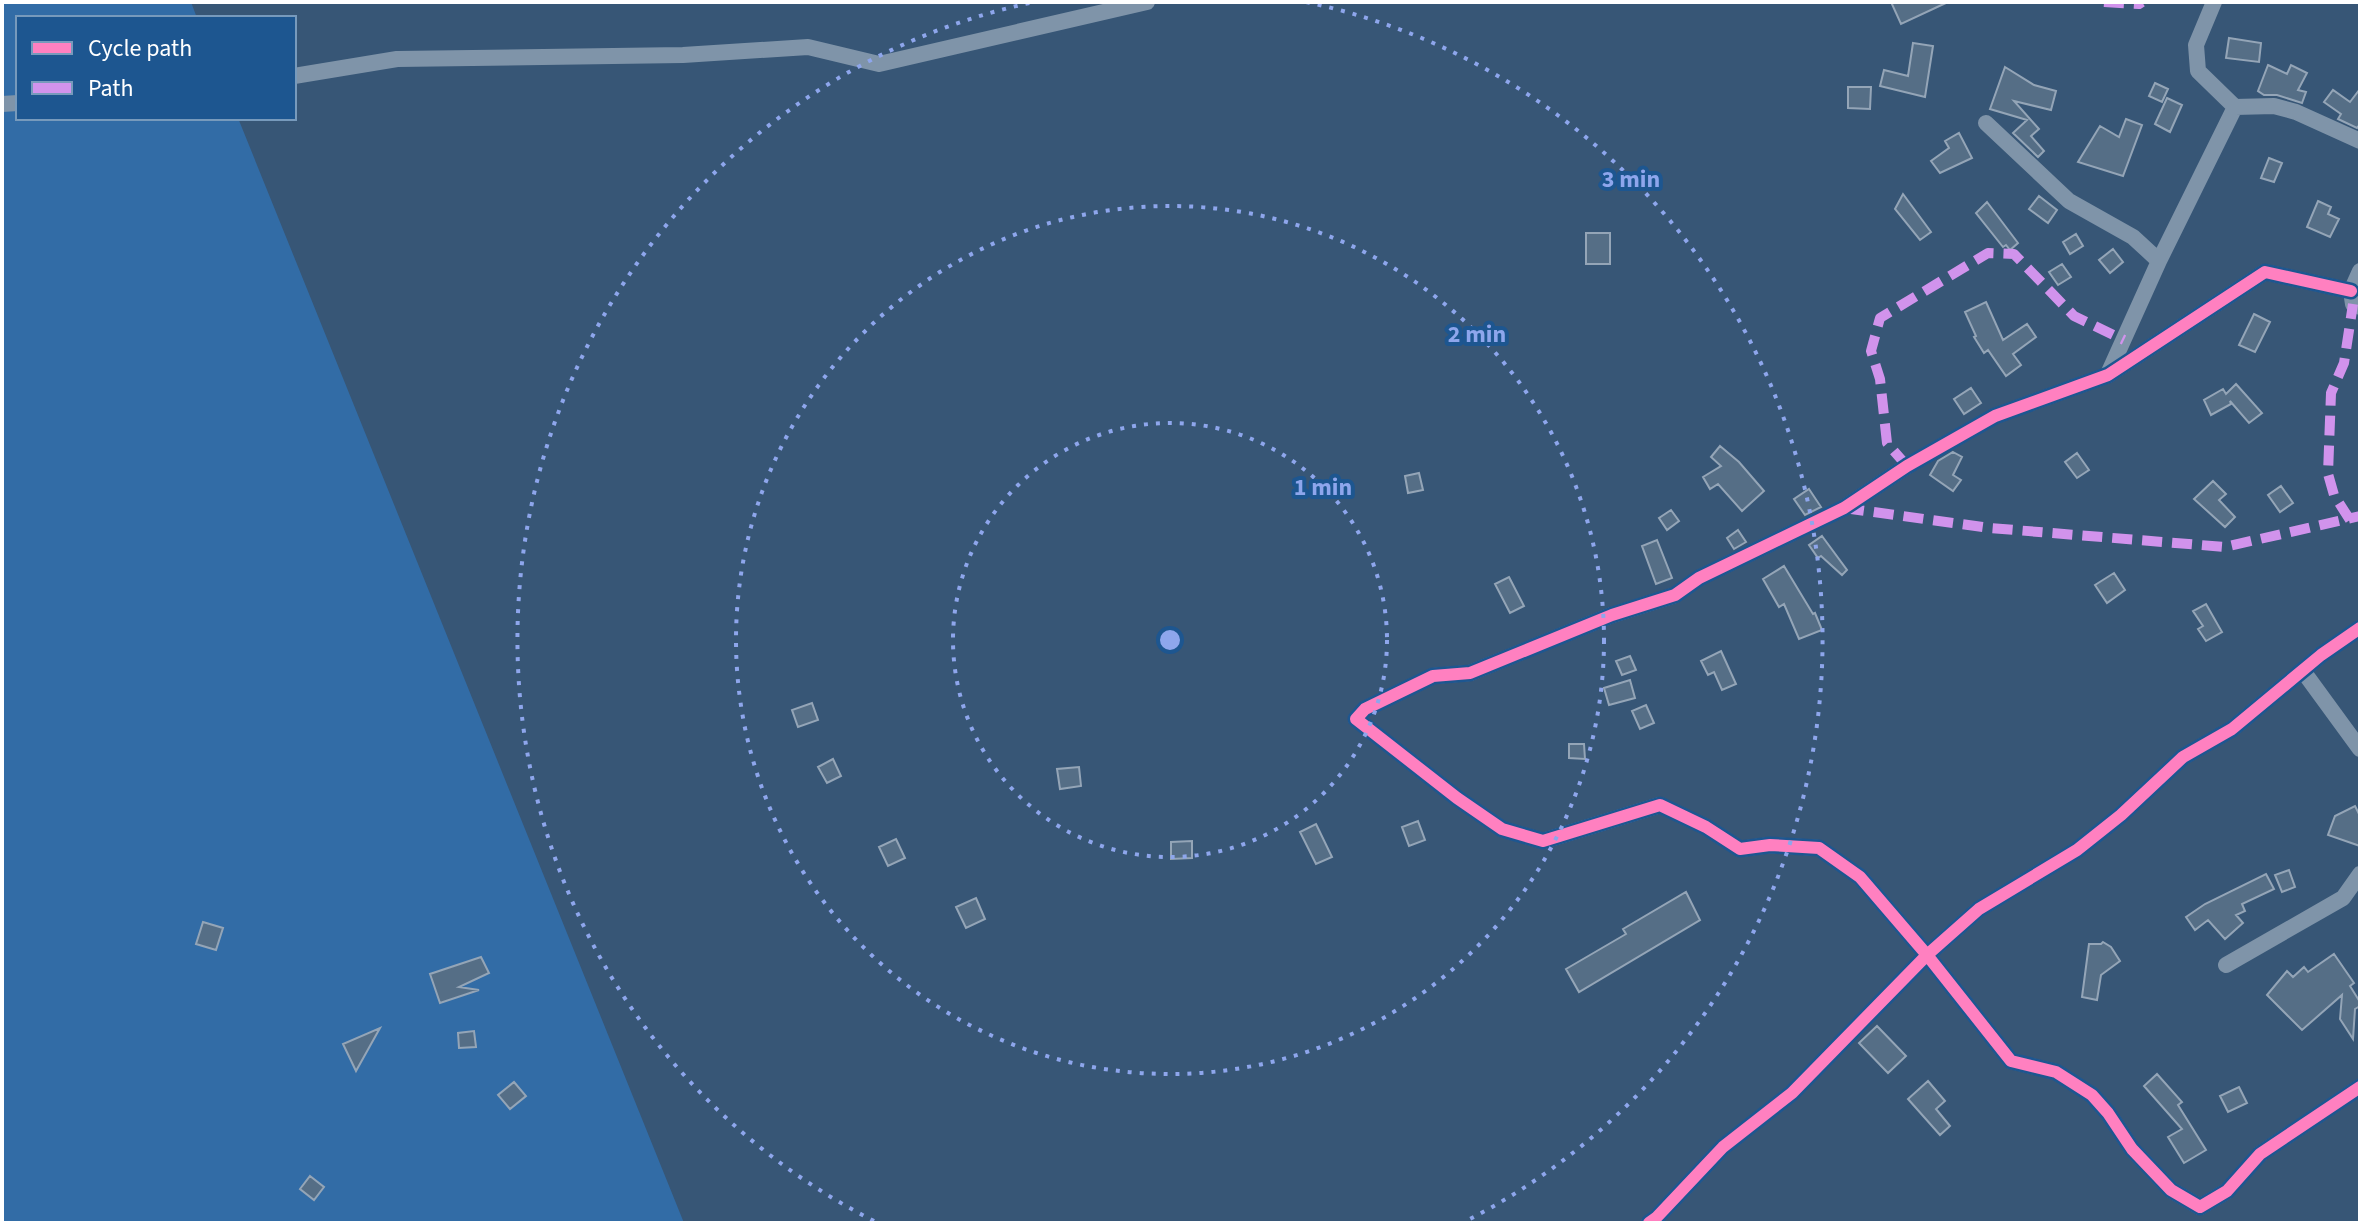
<svg xmlns="http://www.w3.org/2000/svg" width="2362" height="1225" font-family="'Source Sans 3',sans-serif">
<rect width="100%" height="100%" fill="#375676"/>
<!-- green -->
<path fill="#326ca6" d="M2,2H191L197,18H18V118H238L684,1223H2Z"/>
<!-- building -->
<path fill="#556e86" stroke="#94a5b7" stroke-width="2" d="M1891,2H1948L1901,24Z
M2229,38L2261,43L2259,62L2226,58Z
M1913,43L1933,46L1925,97L1880,86L1884,70L1908,76Z
M2268,65L2287,74L2291,65L2307,73L2298,90L2306,92L2302,103L2277,95H2264L2258,91Z
M2005,67L2034,85L2056,91L2051,110L2014,101L2039,129L2031,136L2044,151L2038,157L2013,133L2027,120L1990,109Z
M2155,83L2168,89L2162,102L2149,96Z
M1848,87H1871L1870,109L1848,108Z
M2360,89V124L2357,128L2338,119L2341,114L2324,102L2333,90L2350,102Z
M2167,98L2182,105L2170,132L2155,124Z
M2126,119L2142,125L2123,176L2078,162L2100,126L2119,137Z
M1959,133L1972,158L1940,173L1931,161L1949,148L1945,141Z
M2269,158L2282,163L2274,182L2261,178Z
M1903,194L1931,232L1920,240L1895,209Z
M2039,196L2057,210L2048,223L2029,209Z
M2318,201L2331,207L2328,214L2339,219L2330,237L2307,227Z
M1987,202L2018,243L2010,250L2006,245L2003,247L1976,213Z
M1586,233H1610V264H1586Z
M2076,234L2083,246L2070,254L2063,242Z
M2113,249L2123,262L2110,273L2099,260Z
M2062,264L2071,277L2058,285L2049,272Z
M1986,302L2003,340L2027,324L2036,337L2013,354L2021,365L2006,376L1988,350L1984,353L1974,337L1976,336L1965,312Z
M2254,314L2270,322L2255,352L2239,345Z
M2236,384L2262,413L2249,423L2230,401L2231,404L2211,415L2204,400L2223,389L2226,394Z
M1971,388L1981,403L1964,414L1954,399Z
M1720,446L1739,462L1764,491L1742,511L1718,484L1710,489L1703,477L1721,466L1711,457Z
M1953,452L1962,457L1953,475L1961,480L1953,491L1930,475L1938,461Z
M2077,453L2089,470L2077,478L2065,462Z
M1419,473L1423,490L1408,493L1405,476Z
M2213,481L2226,494L2219,500L2235,517L2225,527L2194,499Z
M2281,486L2293,503L2280,512L2268,495Z
M1809,489L1821,507L1805,515L1794,499Z
M1671,510L1679,521L1667,530L1659,518Z
M1738,530L1746,542L1734,549L1727,538Z
M1822,536L1847,570L1842,575L1821,556L1818,558L1809,545Z
M1657,540L1672,578L1656,584L1642,546Z
M1784,566L1813,614L1815,613L1822,630L1799,639L1784,604L1779,607L1763,579Z
M2114,573L2125,590L2107,603L2095,585Z
M1509,577L1524,606L1510,613L1495,584Z
M2206,604L2222,632L2206,641L2198,629L2203,626L2193,611Z
M1721,651L1736,684L1722,690L1714,672L1708,675L1701,661Z
M1630,656L1636,670L1622,675L1616,661Z
M1630,680L1635,698L1609,705L1604,688Z
M812,703L818,720L798,727L792,710Z
M1646,705L1654,723L1640,729L1632,711Z
M1569,744H1584L1585,759L1569,758Z
M833,759L841,776L827,783L818,767Z
M1079,767L1081,786L1060,789L1057,769Z
M2355,806L2360,816V846L2328,835L2335,816Z
M1418,821L1425,840L1409,846L1402,827Z
M1316,824L1332,857L1316,864L1300,832Z
M896,839L905,858L888,866L879,847Z
M1192,841V858L1171,859V842Z
M2289,870L2295,887L2282,892L2275,875Z
M2266,874L2274,889L2242,904L2245,911L2236,915L2243,923L2225,939L2208,920L2195,930L2186,917L2205,904Z
M1686,892L1700,920L1579,992L1566,969L1626,934L1623,929Z
M976,898L985,919L966,928L956,907Z
M203,922L223,928L216,950L196,944Z
M2103,942L2111,947L2120,961L2101,975L2097,1000L2082,997L2089,944H2101Z
M2334,954L2354,983L2350,986L2360,1002V1006L2355,1009L2353,1039L2340,1019L2342,995L2302,1030L2267,995L2287,971L2293,977L2304,967L2308,972Z
M481,957L489,973L459,987L479,990L440,1003L430,974Z
M1877,1026L1906,1056L1888,1073L1859,1043Z
M380,1028L356,1071L343,1044Z
M474,1031L476,1047L459,1048L458,1033Z
M2157,1074L2182,1102L2178,1105L2206,1150L2184,1163L2168,1137L2182,1129L2144,1086Z
M1928,1081L1945,1101L1936,1109L1950,1126L1940,1135L1908,1099Z
M514,1082L526,1096L510,1109L498,1095Z
M2239,1087L2247,1103L2228,1112L2220,1096Z
M310,1176L324,1187L314,1200L300,1189Z"/>
<g fill="none" stroke-linecap="round" stroke-linejoin="round">
<!-- minor -->
<path stroke="#7f94a9" stroke-width="16" d="M2214,2L2196,45L2198,71L2235,107L2274,106L2296,112L2360,141
M294,76L397,59L683,55L808,47L879,64L1147,2
M2,104L18,103
M1986,123L2069,201L2133,237L2159,261L2108,374
M2159,261L2235,107
M2360,271L2351,291L2353,304L2360,307
M2351,291L2265,272L2108,375L1995,416L1907,466L1844,508L1699,578L1675,595L1612,615L1470,673L1433,676L1365,709L1356,719L1457,798L1502,829L1543,841L1660,805L1706,827L1740,849L1770,845L1819,848L1860,877L1927,955L2011,1061L2056,1072L2092,1095L2108,1113L2132,1149L2171,1190L2200,1207L2227,1191L2260,1154L2360,1087
M2303,671L2360,749
M2226,965L2343,898L2360,874
M1649,1223L1656,1218L1723,1147L1792,1093L1927,955L1979,909L2077,850L2121,815L2183,757L2232,729L2321,655L2360,628"/>
<!-- quiet -->
<path stroke="#d193ec" stroke-width="10" stroke-dasharray="20 10" stroke-linecap="butt" d="M2104,2L2139,4L2142,2
M1907,466L1887,443L1880,379L1871,351L1880,318L1988,253L2014,254L2074,316L2124,340
M1844,508L1990,528L2225,547L2360,516
M2350,520L2334,495L2328,474L2331,393L2344,363L2353,304"/>
<!-- cycleway casing -->
<g stroke="#1d5690" stroke-width="17">
<path id="cycleway" d="M2351,291L2265,272L2108,375L1995,416L1907,466L1844,508L1699,578L1675,595L1612,615L1470,673L1433,676L1365,709L1356,719L1457,798L1502,829L1543,841L1660,805L1706,827L1740,849L1770,845L1819,848L1860,877L1927,955L2011,1061L2056,1072L2092,1095L2108,1113L2132,1149L2171,1190L2200,1207L2227,1191L2260,1154L2360,1087
M1649,1223L1656,1218L1723,1147L1792,1093L1927,955L1979,909L2077,850L2121,815L2183,757L2232,729L2321,655L2360,628"/>
</g>
<!-- cycleway -->
<use href="#cycleway" stroke="#ff80c0" stroke-width="12"/>
</g>
<!-- distance rings -->
<g fill="none" stroke="#8ea6ec" stroke-width="4" stroke-dasharray="4 8">
<circle cx="1170" cy="640" r="217"/>
<circle cx="1170" cy="640" r="434"/>
<path d="M874 1221A652 652 0 0 1 1034 2M1306 2A652 652 0 0 1 1466 1221"/>
</g>
<circle cx="1170" cy="640" r="12" fill="#8ea6ec" stroke="#1d5690" stroke-width="4"/>
<g font-size="24" text-anchor="middle" font-weight="bold" fill="#8ea6ec" stroke="#1d5690" stroke-width="8" stroke-linejoin="round" paint-order="stroke">
<text x="1631" y="187">3 min</text>
<text x="1477" y="342">2 min</text>
<text x="1323" y="495">1 min</text>
</g>
<!-- border -->
<rect width="2362" height="1225" fill="none" stroke="#ffffff" stroke-width="8"/>
<!-- legend -->
<rect x="16" y="16" width="280" height="104" fill="#1d5690" stroke="#779abc" stroke-width="2"/>
<rect x="32" y="42" width="40" height="12" fill="#ff80c0" stroke="#779abc" stroke-width="2"/>
<text x="88" y="56" font-size="24" fill="#ffffff">Cycle path</text>
<rect x="32" y="82" width="40" height="12" fill="#d193ec" stroke="#779abc" stroke-width="2"/>
<text x="88" y="96" font-size="24" fill="#ffffff">Path</text>
</svg>
